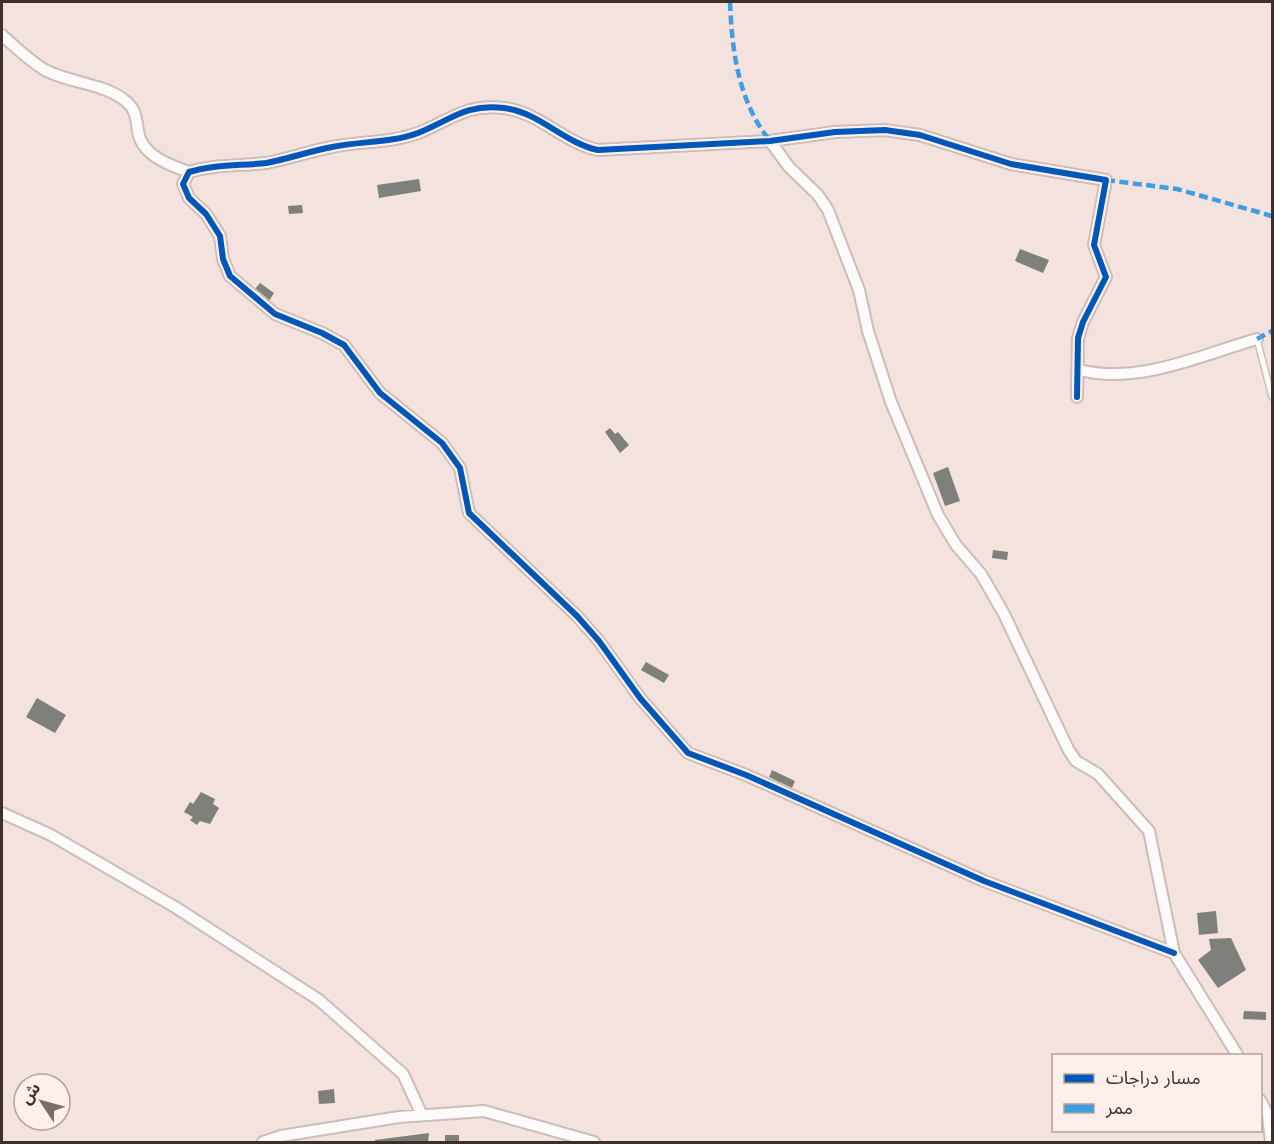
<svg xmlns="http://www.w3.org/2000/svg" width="1274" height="1144" font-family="Jost,'Noto Sans Arabic',sans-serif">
<rect width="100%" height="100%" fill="#f3e2dd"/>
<!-- building -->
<path fill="#7e807c" d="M419,179L421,191L379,198L377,185Z
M302,205L303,213L289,214L288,206Z
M1020,249L1049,260L1043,273L1015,261Z
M260,283L274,293L269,301L254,290Z
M610,428L615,434L618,432L629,445L620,453L605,432Z
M948,467L960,501L945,506L933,473Z
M993,550L1008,552L1007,560L992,558Z
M646,662L669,675L664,683L641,670Z
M37,698L66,715L55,733L26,717Z
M772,770L795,781L792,788L769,777Z
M201,792L215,799L213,804L219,808L210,824L200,821L197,825L190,820L193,817L184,812L190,802L193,804Z
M1216,911L1218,933L1199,935L1197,913Z
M1231,938L1246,970L1218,988L1198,960L1211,950L1209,939Z
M1244,1011L1266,1012V1020L1243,1019Z
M334,1089L335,1103L319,1104L318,1091Z
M429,1133L428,1142H375V1140Z
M445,1135H459V1142H445Z"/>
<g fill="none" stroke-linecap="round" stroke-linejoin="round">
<!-- lane casing -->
<g stroke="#cbbdb8" stroke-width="8">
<path id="lane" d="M1257,339L1272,397"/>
</g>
<!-- street casing -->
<g stroke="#cbbdb8" stroke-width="14">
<path id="street" d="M2,35C15,47 30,61 45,70C69,83 101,83 123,99C136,108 136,118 138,131C141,155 169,165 189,172
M770,141L789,167L818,195L828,210L859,290L868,331L891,402L938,515L956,545L981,574L1004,614L1068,749L1076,761L1098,774L1149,831L1174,953L1238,1056
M1080,370C1138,385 1201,355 1257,339
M1077,397L1078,338L1083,322L1106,277L1094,245L1106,180L1011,164L920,135L885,130L835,132L770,141L598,150C564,143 539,112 504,108C466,103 449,121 418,133C391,143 361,141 332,147C310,151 288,159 266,163C239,166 216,164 189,172L183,184L189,198L206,214L220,236L223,259L230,276L275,314L322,333L344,345L380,393L442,443L460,468L469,513L577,616L599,641L640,698L688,753L746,775L984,881L1174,953
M2,813L51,835L175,907L319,1000L403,1074L422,1115
M1260,1100L1268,1115L1271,1142
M263,1142L281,1136L399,1117L484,1111L594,1142"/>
</g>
<!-- lane -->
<use href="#lane" stroke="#fdfbfa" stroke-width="5"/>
<!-- street -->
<use href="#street" stroke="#fdfbfa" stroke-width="10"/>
<!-- quiet -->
<path stroke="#3f9de1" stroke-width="4.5" stroke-dasharray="9 4.5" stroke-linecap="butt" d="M730,2C732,51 738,101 770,141
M1106,180L1177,189L1272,216
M1257,339L1272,331"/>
<!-- cycleway casing -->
<g stroke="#feefea" stroke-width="10">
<path id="cycleway" d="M1077,397L1078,338L1083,322L1106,277L1094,245L1106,180L1011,164L920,135L885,130L835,132L770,141L598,150C564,143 539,112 504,108C466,103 449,121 418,133C391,143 361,141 332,147C310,151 288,159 266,163C239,166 216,164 189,172L183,184L189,198L206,214L220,236L223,259L230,276L275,314L322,333L344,345L380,393L442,443L460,468L469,513L577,616L599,641L640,698L688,753L746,775L984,881L1174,953"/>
</g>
<!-- cycleway -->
<use href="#cycleway" stroke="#0057b8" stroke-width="6"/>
</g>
<!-- border -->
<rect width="1274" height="1144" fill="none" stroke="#3d2f2a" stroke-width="6"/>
<!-- legend -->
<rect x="1052" y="1054" width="210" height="78" fill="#feefea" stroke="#b1a29d" stroke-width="1.5"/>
<rect x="1064" y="1074" width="30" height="9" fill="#0057b8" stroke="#b1a29d" stroke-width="1.5"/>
<text x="1106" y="1084" font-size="18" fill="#3d2f2a">مسار دراجات</text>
<rect x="1064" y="1104" width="30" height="9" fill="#3f9de1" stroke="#b1a29d" stroke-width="1.5"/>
<text x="1106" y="1114" font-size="18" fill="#3d2f2a">ممر</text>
<!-- north arrow -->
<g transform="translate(42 1102) rotate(306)"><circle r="28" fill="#feefea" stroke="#b1a29d" stroke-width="1.5"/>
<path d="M0-4.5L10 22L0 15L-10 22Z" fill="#7d6e69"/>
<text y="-9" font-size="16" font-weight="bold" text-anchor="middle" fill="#3d2f2a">ش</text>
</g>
</svg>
